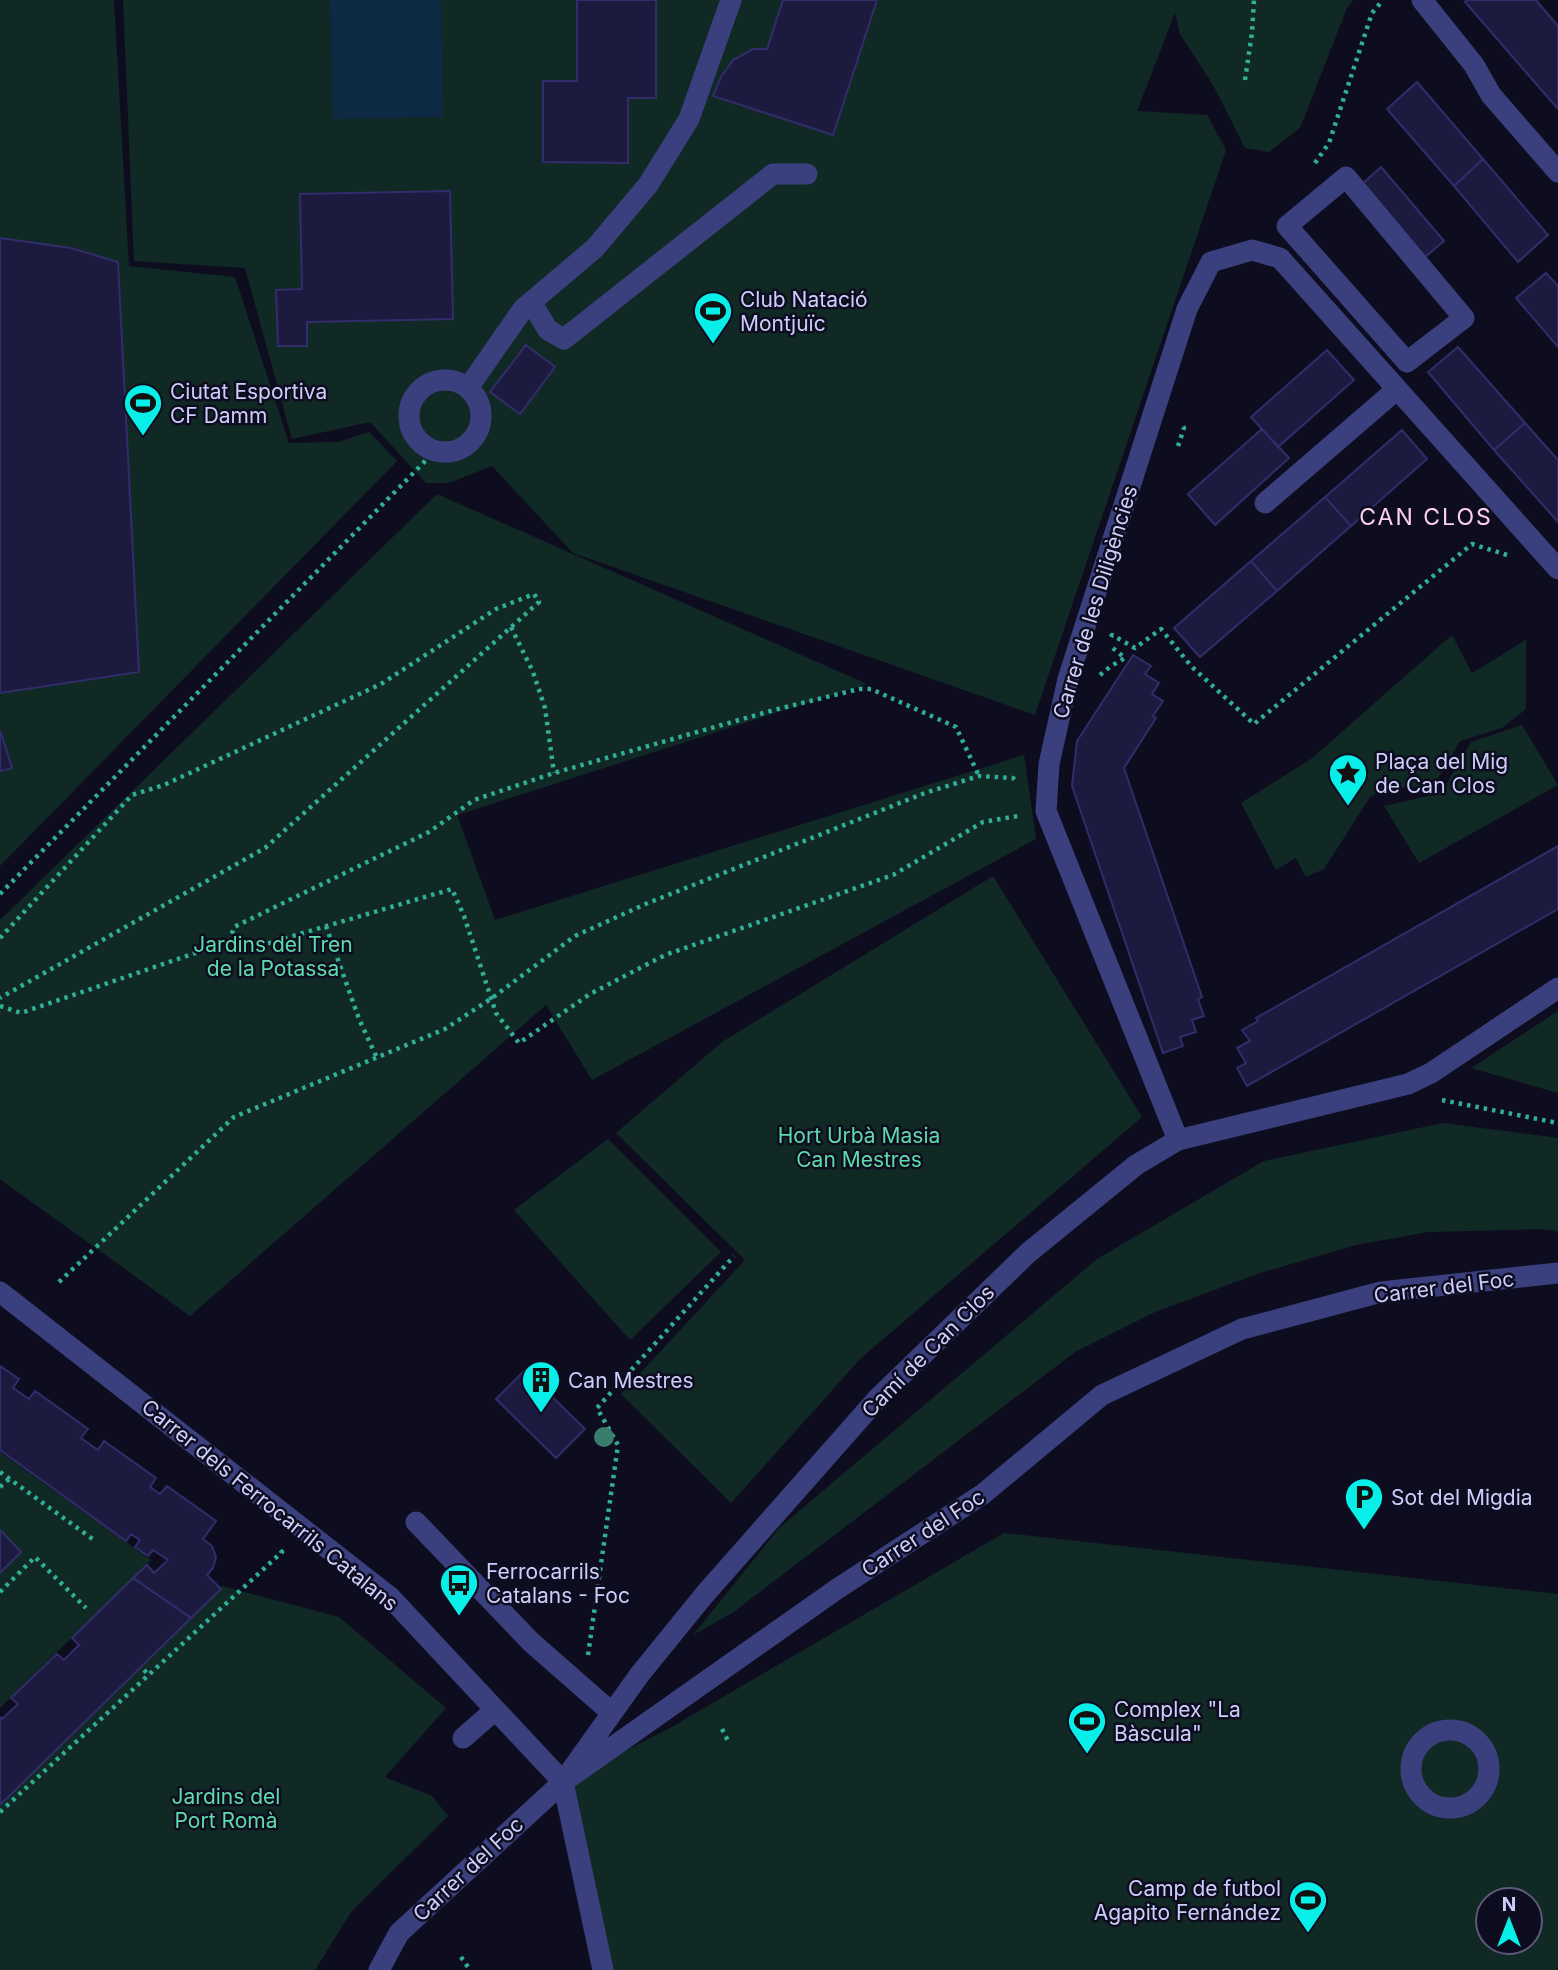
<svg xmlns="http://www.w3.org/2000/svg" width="1558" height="1970" font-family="Inter,sans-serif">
<rect width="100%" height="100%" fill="#0e0d20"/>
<!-- green -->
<path fill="#112925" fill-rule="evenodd" d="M0,0H114L129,266L235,277L289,443L338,442L369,432L397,461L0,866Z
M123,0H1353L1347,8L1300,128L1269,152L1245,148L1213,85L1180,34L1175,13L1137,111L1207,115L1226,150L1035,715L573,553L492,466L449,483H426L370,422L292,439L245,268L134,261Z
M437,494L867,684L457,815L495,920L1024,755L1036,839L592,1080L546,1005L190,1316L0,1179V920Z
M1452,635L1472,673L1526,640V709L1502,728L1460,741L1433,787L1388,788L1370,797L1324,869L1306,877L1296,858L1276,870L1241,803L1311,759Z
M1522,725L1558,785L1419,863L1384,806L1441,793L1471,742Z
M993,876L1142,1117L860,1359L731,1503L621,1394L745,1260L616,1133L722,1042Z
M1558,1011V1093L1471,1068Z
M1443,1123L1558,1138V1231L1541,1229L1428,1232L1356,1245L1257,1274L1155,1312L1075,1352L732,1613L693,1635L779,1528L1097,1259L1264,1161Z
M608,1139L721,1252L630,1340L514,1210Z
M0,1452L151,1560L0,1708Z
M1004,1533L1558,1594V1970H603L563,1782L670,1728ZM1488,1900H1530V1942H1488Z
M222,1586L339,1617L446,1708L385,1777L432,1796L448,1816L351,1912L315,1970H0V1802Z"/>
<!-- water -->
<path fill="#0e2944" d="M330,0H441L443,117L333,119Z"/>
<!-- building -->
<path fill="#1d1a40" stroke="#312d6b" stroke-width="2" d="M577,0H656V98H628V163L543,162V81H577Z
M783,0H877L833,135L713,96L721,77L733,60L753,49H767Z
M1467,0H1536L1558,26V109L1465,2Z
M1417,82L1483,159L1454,186L1387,109Z
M1483,159L1548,235L1518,262L1454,186Z
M1381,167L1444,241L1424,258L1362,184Z
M450,191L453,319L307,322V346H278L276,290L302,289L300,194Z
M0,238L71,248L118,262L139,672L0,693Z
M1546,273L1558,286V347L1516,298Z
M526,345L555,367L520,414L490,392Z
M1458,347L1525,423L1494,450L1428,372Z
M1327,350L1354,380L1278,447L1251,417Z
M1525,423L1558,460V522L1494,450Z
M1262,429L1289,458L1215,525L1188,494Z
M1402,430L1427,459L1351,526L1325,497Z
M1325,497L1351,526L1277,591L1251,561Z
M1251,561L1277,591L1200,657L1174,628Z
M1133,655L1151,666L1145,674L1159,683L1152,694L1163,701L1153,716L1156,718L1124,768L1202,997L1198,999L1204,1016L1192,1020L1196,1032L1180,1037L1183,1046L1163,1053L1072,786L1077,741Z
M0,730L12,768L0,771Z
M1558,846V909L1247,1086L1237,1068L1246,1063L1237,1048L1250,1041L1242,1030L1258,1021L1256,1018Z
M0,1366L19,1379L13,1388L29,1399L35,1391L88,1429L81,1438L98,1450L104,1441L156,1478L150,1487L160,1494L167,1486L216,1521L203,1539L212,1546L216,1557L213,1568L207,1575L221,1589L191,1618L133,1578L147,1565L154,1573L168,1560L153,1550L148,1556L135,1547L140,1540L131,1534L126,1541L0,1450Z
M525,1370L585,1429L556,1458L496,1399Z
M0,1530L21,1552L0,1573Z
M133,1578L191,1618L0,1805V1717L2,1719L18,1704L11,1698L57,1654L64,1660L79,1645L72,1638Z"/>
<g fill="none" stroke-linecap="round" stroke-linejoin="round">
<!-- path -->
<path stroke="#31ae97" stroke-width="4.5" stroke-dasharray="3.5 5" stroke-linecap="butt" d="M1245,80L1252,33L1254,0
M1315,163L1329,143L1372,13L1383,0
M1178,446L1184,428L1180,425
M511,627L533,672L545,708L554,773
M1111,637L1112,635L1135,648L1161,629L1191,666L1254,724L1472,544L1507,555
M1100,675L1111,666L1125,658L1109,645
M0,894L435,451
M326,926L359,1019L377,1058
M0,938L132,795L164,785L381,684L496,609L534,594L539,602L265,848L0,998
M227,950L234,927L429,832L474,800L554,773L774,710L859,689H871L956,727L979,776
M0,1006L21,1013L204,950L249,949L452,889L464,916L496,1013L519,1043L590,994L665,955L893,875L983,822L1018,816
M1442,1100L1558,1123
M59,1282L234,1117L445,1029L492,998L575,936L648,903L925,793L979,776L1013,778L1018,783
M0,1472L94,1540
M0,1487L9,1479
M0,1592L35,1557L86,1608
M588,1655L618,1445L597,1408L734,1256
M144,1670L149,1675
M722,1729L728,1741
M0,1812L282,1552L279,1549
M461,1957L470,1970"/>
<!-- minor -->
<path stroke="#3a407d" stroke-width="21" d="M1422,0L1474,65L1491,95L1558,172
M1346,177L1464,318L1407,362L1287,226Z
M531,302L548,330L564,339L773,174H807
M409 416a36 36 0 1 1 72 0a36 36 0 1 1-72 0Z
M468,388L523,309L595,248L648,185L689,119L731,0
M1265,503L1396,390
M1178,1140L1046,811L1049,764L1068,679L1187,309L1211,262L1252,250L1280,258L1558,569
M0,1292L390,1597L563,1782L603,1970
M416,1522L531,1642L612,1713
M1411 1769a39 39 0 1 1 78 0a39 39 0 1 1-78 0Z
M463,1738L495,1710
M572,1769L640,1674L705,1594L878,1398L1028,1253L1136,1165L1178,1140L1408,1084L1431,1073L1558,988
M379,1970L399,1933L563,1782L837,1589L983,1494L1102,1395L1242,1329L1381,1292L1558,1273"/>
</g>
<!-- trees -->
<circle fill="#397e6c" cx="604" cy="1437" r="10"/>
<!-- icons -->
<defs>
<g id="stadium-pin" transform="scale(2.0125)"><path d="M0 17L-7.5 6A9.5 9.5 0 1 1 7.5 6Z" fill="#08efea" stroke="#0e0d20"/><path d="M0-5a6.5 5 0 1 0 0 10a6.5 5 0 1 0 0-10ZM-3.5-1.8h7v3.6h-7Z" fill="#111"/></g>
<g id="sight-pin" transform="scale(2.0125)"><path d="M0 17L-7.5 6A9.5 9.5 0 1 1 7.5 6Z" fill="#08efea" stroke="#0e0d20"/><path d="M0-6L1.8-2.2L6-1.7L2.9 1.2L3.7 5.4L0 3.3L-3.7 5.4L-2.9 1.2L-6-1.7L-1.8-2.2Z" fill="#111"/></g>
<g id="building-pin" transform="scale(2.0125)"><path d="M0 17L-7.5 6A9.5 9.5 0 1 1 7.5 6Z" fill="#08efea" stroke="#0e0d20"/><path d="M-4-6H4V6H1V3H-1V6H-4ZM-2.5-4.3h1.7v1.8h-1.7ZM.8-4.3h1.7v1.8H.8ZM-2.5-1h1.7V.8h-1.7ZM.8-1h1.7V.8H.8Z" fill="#111"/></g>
<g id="parking-pin" transform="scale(2.0125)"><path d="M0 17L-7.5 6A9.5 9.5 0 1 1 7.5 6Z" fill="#08efea" stroke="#0e0d20"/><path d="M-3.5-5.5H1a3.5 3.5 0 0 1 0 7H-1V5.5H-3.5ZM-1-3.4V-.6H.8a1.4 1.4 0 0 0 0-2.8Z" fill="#111"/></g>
<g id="bus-pin" transform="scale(2.0125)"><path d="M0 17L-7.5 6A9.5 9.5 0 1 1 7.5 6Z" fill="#08efea" stroke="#0e0d20"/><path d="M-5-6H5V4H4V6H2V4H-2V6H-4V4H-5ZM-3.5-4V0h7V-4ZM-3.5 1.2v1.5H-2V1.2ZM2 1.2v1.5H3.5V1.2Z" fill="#111"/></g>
</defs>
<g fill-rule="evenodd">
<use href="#stadium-pin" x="713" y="311"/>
<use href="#stadium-pin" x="143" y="403"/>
<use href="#sight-pin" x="1348" y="773"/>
<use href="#building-pin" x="541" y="1380"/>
<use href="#parking-pin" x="1364" y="1497"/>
<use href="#bus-pin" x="459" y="1583"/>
<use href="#stadium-pin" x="1087" y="1721"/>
<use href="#stadium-pin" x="1308" y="1900"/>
</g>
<g text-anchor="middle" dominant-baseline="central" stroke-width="5" stroke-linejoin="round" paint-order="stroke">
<!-- poi labels -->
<g font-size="21" fill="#cecefd" stroke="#0e0d20" text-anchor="start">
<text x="740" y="299">Club Natació<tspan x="740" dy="24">Montjuïc</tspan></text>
<text x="170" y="391">Ciutat Esportiva<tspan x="170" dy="24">CF Damm</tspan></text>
<text x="1375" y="761">Plaça del Mig<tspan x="1375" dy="24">de Can Clos</tspan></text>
<text x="568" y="1380">Can Mestres</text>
<text x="1391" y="1497">Sot del Migdia</text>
<text x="486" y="1571">Ferrocarrils<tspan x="486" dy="24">Catalans - Foc</tspan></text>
<text x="1114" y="1709">Complex "La<tspan x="1114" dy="24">Bàscula"</tspan></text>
<text x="1281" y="1888" text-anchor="end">Camp de futbol<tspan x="1281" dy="24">Agapito Fernández</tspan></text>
</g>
<!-- street labels -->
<g font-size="21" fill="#cecefd" stroke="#0e0d20">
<text transform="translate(1095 602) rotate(-73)">Carrer de les Diligències</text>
<text transform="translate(1444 1287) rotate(-7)">Carrer del Foc</text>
<text transform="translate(928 1351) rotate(-45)">Camí de Can Clos</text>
<text transform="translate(270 1505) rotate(39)">Carrer dels Ferrocarrils Catalans</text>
<text transform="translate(923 1533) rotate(-33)">Carrer del Foc</text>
<text transform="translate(468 1869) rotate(-43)">Carrer del Foc</text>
</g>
<!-- park labels -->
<g font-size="21" fill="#5ddbab" stroke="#0e0d20">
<text x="273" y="944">Jardins del Tren<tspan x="273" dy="24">de la Potassa</tspan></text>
<text x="859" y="1135">Hort Urbà Masia<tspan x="859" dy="24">Can Mestres</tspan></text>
<text x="226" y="1796">Jardins del<tspan x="226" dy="24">Port Romà</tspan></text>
</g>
<!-- neighbourhood labels -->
<g font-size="23" letter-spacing="2" fill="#fdd0f2" stroke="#0e0d20">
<text x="1426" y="517">CAN CLOS</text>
</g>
</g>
<!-- north arrow -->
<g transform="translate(1509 1921)"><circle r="33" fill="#0e0d20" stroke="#5b5a78" stroke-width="2"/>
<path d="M0-5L12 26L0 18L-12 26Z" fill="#08efea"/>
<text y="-10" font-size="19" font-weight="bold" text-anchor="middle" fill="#cecefd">N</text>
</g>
</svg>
